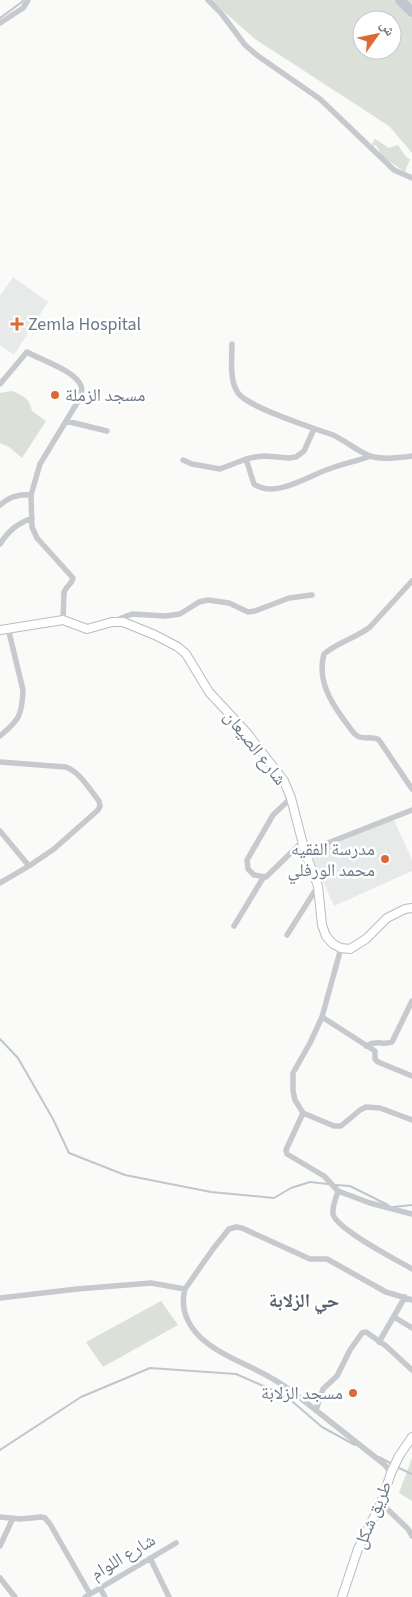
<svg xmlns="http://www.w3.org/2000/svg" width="412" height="1597" font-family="'Source Sans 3','Noto Naskh Arabic',sans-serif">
<rect width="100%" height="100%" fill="#fafaf8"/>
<!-- built -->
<path fill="#e8e9e9" d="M13,277L48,302L14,355L0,345V296Z
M394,820L412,860V871L334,906L310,852Z"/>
<!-- green -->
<path fill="#dbe1d9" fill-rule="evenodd" d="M211,0H412V153L389,126L255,39ZM362,20H392V50H362Z
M375,139L389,148L398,145L406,157L410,159L405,172L383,157L376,145L373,146L372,144Z
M12,391C24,396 29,398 32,411L46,421L22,458L9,447L0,443V393Z
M161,1301L178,1325L103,1367L86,1342Z
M412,1458V1501L399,1493Z"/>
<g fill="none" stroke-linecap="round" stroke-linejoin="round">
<!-- stream -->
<path stroke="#bec7cd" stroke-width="2" d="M0,18L22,2L23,0
M0,1039L18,1058L53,1119L69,1153L125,1175L211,1192L274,1198L291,1188L310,1182L328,1184
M335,1185L350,1186L388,1205
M393,1207L412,1205
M0,1450L81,1397L150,1368L236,1374L286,1396L322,1427L355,1445
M379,1457L390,1463
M399,1468L412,1474"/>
<!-- river -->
<path stroke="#bec7cd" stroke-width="10" d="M400,0L412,12"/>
<!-- secondary casing -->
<g stroke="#b8bdc1" stroke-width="10">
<path id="secondary" d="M0,630L63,620L87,629L112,622H123L155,635L178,647L186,654L209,692L247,733L284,781L291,798L305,852L318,886L322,925L326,936L333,944L341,948L350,949L366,939L387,918L405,909L412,908
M342,1597L358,1549L381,1503L391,1473L399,1456L412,1437"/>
</g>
<!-- minor -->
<path stroke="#c6c9cd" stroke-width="5.5" d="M208,0L221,13L245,45L258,56L320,99L394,170L412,178
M0,23L23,8L28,0
M232,344C232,359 229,380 238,393C249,408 313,428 333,435C346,441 357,451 370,456C383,460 399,458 412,456
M0,384L27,352C41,360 76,371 81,386C83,390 81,394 80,398L40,464L31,495L32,527L37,538L73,578C72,584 65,587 64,593L63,620
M66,421L107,431
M246,459L254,484C275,499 308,476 329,469C342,464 357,461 371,456
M183,460L192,464L220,469L246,459L255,457L265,456L289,458L296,457L304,451L314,429
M0,505C9,497 19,494 31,495
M0,544C9,530 17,524 32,518
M412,581L370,627C356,638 338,642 324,654C317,679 330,701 344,720C348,725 352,732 356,735C363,741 372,735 379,740L412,789
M114,621L132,614L165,616L180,614L199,602L208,600L229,603L248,612L255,611L289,598L312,595
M0,736C19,720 22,716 23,690L8,628
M0,762L66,767C81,773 89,789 99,801L100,806L98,810L54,849L29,866L0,883
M291,798L273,815L247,860L248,869L254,875L266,877L302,842
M0,831L29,866
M305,852L412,810
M234,926L263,878
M287,935L318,886
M341,948L322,1017L310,1043L293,1073V1091L295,1100L303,1113L334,1126H341L360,1110L366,1107L380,1108L412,1120
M322,1017L375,1051V1059L378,1062L412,1076
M366,1046C379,1039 381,1046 392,1042L412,1001
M303,1113L286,1150L287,1154L324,1176L338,1191C336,1198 332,1207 333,1214C336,1229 397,1260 412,1269
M338,1191L370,1203L412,1214
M0,1298L77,1289L151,1283L185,1289
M394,1317L412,1328
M379,1342L405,1297
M316,1410L323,1389L337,1376L350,1350L362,1333L366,1332L386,1346L412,1370
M391,1473L385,1465C364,1448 343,1432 322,1415C306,1403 291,1389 273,1379C250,1365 220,1356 200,1337C187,1324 180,1308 185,1289L213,1249L229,1229L236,1227L242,1228L310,1259H327L386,1292L412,1300
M381,1503L408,1529L412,1536
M0,1517L21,1519L41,1517L45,1518L50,1524L90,1594
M0,1546L13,1518
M150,1558L169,1597
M0,1578L15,1597
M100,1588L105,1597
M85,1597L176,1543"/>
<!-- secondary -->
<use href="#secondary" stroke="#fff" stroke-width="8"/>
</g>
<!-- markers -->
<g fill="#dc6936" stroke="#fff" stroke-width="2">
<path d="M14.5 316.5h5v5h5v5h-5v5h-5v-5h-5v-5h5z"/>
<circle cx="55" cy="395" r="5"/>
<circle cx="385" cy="859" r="5"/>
<circle cx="353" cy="1393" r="5"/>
</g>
<g text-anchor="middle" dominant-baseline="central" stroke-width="5" stroke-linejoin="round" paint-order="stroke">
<!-- poi labels -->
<g font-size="18" fill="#6a7887" stroke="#fff" text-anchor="start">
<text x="28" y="324">Zemla Hospital</text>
<text x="65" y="395">مسجد الزملة</text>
<text x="375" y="849" text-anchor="end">مدرسة الفقيه<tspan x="375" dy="21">محمد الورفلي</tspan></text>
<text x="343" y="1393" text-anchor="end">مسجد الزلابة</text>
</g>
<!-- street labels -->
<g font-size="18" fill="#6a7887" stroke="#fff">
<text transform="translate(255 748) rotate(52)">شارع الصيعان</text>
<text transform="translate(373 1515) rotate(-67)">طريق شكل</text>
<text transform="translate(123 1557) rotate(-31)">شارع اللوام</text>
</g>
<!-- neighbourhood labels -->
<g font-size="19" font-weight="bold" fill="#58626d" stroke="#fff">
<text x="304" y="1301">حي الزلابة</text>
</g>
</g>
<!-- north arrow -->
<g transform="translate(377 35) rotate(57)"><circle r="24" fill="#ffffff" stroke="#c3c9cf"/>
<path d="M0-4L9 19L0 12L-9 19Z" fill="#dc6936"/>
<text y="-8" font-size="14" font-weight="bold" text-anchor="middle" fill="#6a7887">ش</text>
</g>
</svg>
